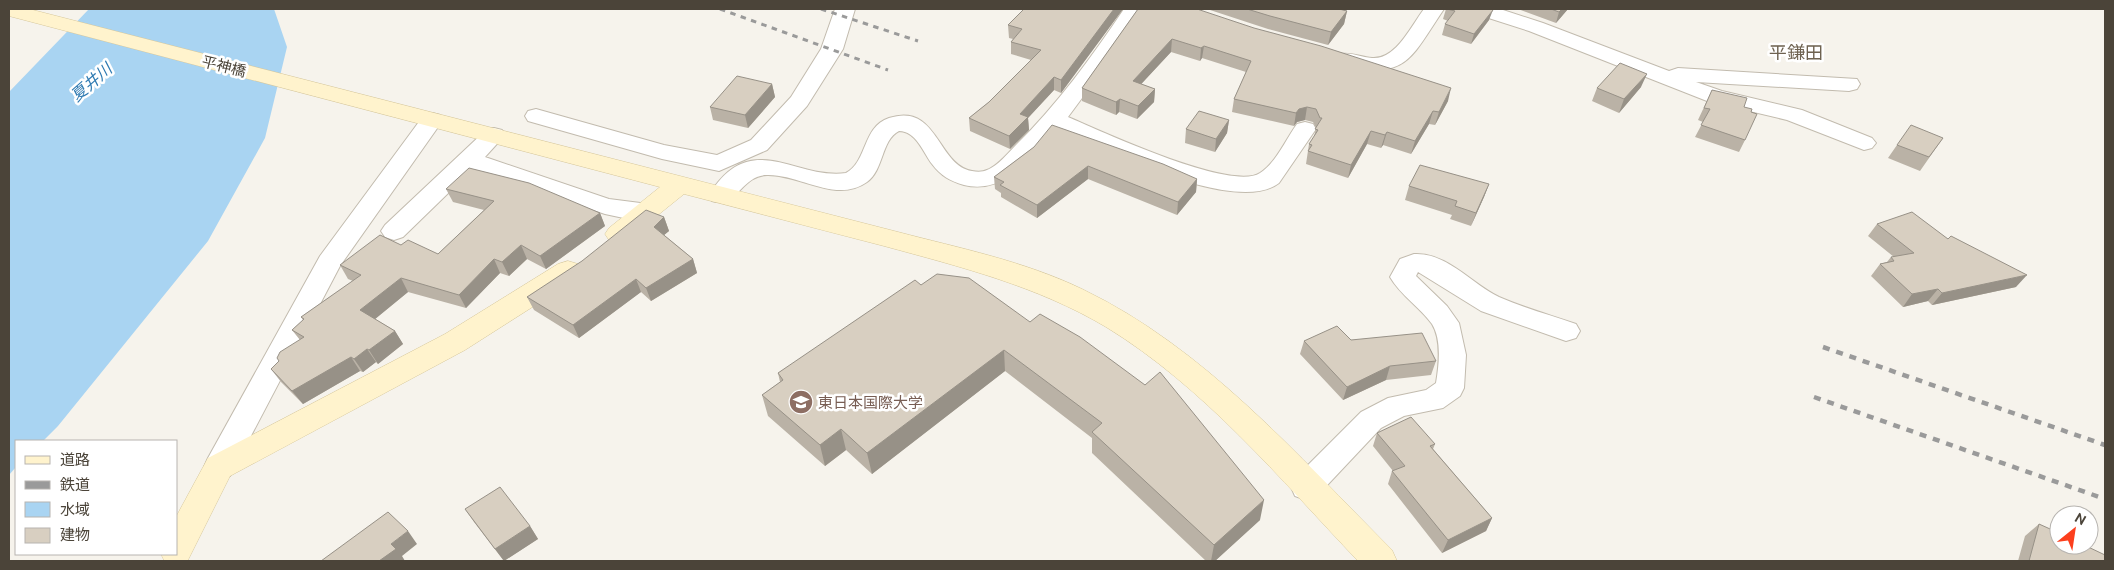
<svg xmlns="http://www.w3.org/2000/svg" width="2114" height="570" font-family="Ubuntu,'Noto Sans JP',sans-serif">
<rect width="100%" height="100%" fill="#f6f3ec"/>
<!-- water -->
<path fill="#a9d4f2" d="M89,9H274L287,47L265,138L208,241L58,426L43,441H16V467L9,475V92Z"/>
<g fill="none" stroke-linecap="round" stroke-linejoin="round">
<!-- street casing -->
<g stroke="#c2bbae" stroke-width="2">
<path id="street" d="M835,9H855L843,49L807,106L767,150L719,171L662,159L528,121L525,116L528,111L536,109L664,145L717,155L751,140L791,97L821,49Z
M1124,9H1144L1102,71L1068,117C1101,131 1231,192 1260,173C1276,163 1286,139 1297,124L1305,122L1313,124L1316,129L1279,183C1236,216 1103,149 1057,130C1033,157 1005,195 964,185C950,181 941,176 932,164C923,152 916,131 899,131C881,140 884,170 867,182C836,204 800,174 767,175C742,175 737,208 712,201L709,195C751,127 794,180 846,173C868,161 862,127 889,118C938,102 937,165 972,171C977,172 983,172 987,170C998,166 1008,153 1016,145C1057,105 1091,58 1124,9Z
M1424,9H1444C1410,59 1407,81 1340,64L1337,59L1340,54C1352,52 1360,57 1372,58C1396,60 1411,26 1424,9Z
M1470,9H1500L1543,23L1669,71L1678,68L1857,79L1860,84L1857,89L1849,91L1696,82L1722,91L1802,110L1872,138L1876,143L1872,148L1864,150L1787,120L1707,101L1529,31L1473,13Z
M432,113L440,115L443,120L340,266L230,476L219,480L208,476L204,467L208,458L320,256L424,115Z
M494,128L502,130L505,135L485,157L609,199L656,205L659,211L656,217L633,220L605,214L473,169L403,237L394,240L385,237L381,231L385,225L486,130Z
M1414,254C1446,252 1472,284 1499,297C1524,308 1550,315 1576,324L1580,331L1576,338L1566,341L1481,311L1418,272L1416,276L1447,306L1459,323L1466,355L1464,388L1460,396L1443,408L1404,416L1381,428L1317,496L1306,500L1295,496L1291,487L1295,478L1361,412L1388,398L1426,390L1436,383C1439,365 1442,340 1432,324C1420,307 1401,296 1390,277L1400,259Z"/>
</g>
<!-- secondary casing -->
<g stroke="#d6c79b" stroke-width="1">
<path id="secondary" d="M9,9H29L898,232C959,248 1024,261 1082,289C1205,348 1297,455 1392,550L1397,561H1358C1280,479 1204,387 1106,327C1037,286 961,267 884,246C817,229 751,211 684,194L627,240L618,243L609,240L605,234L609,228L660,187L9,16Z
M568,261L578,264L582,271L578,278L465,350L230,476L188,560H164L161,554H176V517L208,458L445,334L558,264Z"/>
</g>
<!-- street -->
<use href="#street" fill="#fff" fill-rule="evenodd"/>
<!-- secondary -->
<use href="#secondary" fill="#fff3cd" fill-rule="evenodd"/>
<!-- rail-far1 -->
<path stroke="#9a9a9a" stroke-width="3" stroke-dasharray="5.5 5.5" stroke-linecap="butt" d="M720,9L888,70
M821,9L918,41"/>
<!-- rail -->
<path stroke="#9a9a9a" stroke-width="4.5" stroke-dasharray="7 7" stroke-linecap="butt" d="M1823,347L2105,445
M1814,397L2105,499"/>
</g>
<!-- wall -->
<path fill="#bab2a6" d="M1024,9H1123L1061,93L1054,90L1028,118L1029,130L1010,149L970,131L969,118L989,102L1031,60L1011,54V42L1013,39L1009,38L1008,25Z
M1138,9L1448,101L1435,125L1429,124L1411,154L1383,145L1381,148L1367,144L1348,178L1306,164L1309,144L1314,137L1316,128L1313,122L1305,120L1297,122L1294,126L1232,112L1234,99L1246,72L1202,58L1200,61L1171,52L1141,84L1155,89L1154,102L1137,119L1119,112L1116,115L1082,101V88Z
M1207,9H1339L1347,11L1344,24L1328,45L1268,29Z
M1446,9H1490L1489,20L1471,44L1442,35L1445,24L1448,21L1443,19Z
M1518,9H1568L1556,23Z
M772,84L775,97L748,128L713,120L710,107Z
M1641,87L1619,113L1592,101L1597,88Z
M1712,90L1744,107L1751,112L1745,140L1739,152L1695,137L1703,122L1698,120Z
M1229,120L1227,133L1215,152L1185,143L1186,129Z
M1943,138L1920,171L1888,158L1897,145Z
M1034,147L1197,179L1196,192L1177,215L1088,179L1037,218L1001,197V193L995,189L994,177Z
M1489,184L1484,197L1471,226L1450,219L1452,215L1405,200L1409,186Z
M446,189L600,213L605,226L546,269L527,259L509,276L500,273L466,308L408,292L375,319L395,331L403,344L378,364L376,362L363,372L360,371L303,404L281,382L271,369L300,340L292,330L303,320L301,317L353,281L348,279L340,265L438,254L484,210L453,202Z
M664,217L669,231L664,235L693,259L697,273L651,301L641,292L579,338L534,310L527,297Z
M1877,224L1948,239L2016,287L1932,305L1928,301L1903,307L1871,276L1880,264L1887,262L1891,257H1894L1868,236Z
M921,285L1030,322L1260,520L1215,561H1206L1092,453V438L1005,371L872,474L846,450L825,466L768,416L762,395L780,382L778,373Z
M1351,340L1436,361L1431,375L1386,380L1343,400L1300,354L1304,341Z
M1377,433L1435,444L1433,449L1492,518L1486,531L1442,553L1388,484L1392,471H1393L1373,446Z
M465,509L530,526L538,539L504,561L474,522Z
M2039,524L2105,561H2018L2025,536Z"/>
<!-- shaded-wall -->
<path fill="#979187" d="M1114,9H1123L1061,93V80Z
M1562,9H1568L1556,23L1559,12Z
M1493,10L1489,20L1471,44L1474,34Z
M1347,11L1344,24L1328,45L1331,32Z
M1172,39L1171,52L1132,94L1133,81Z
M1204,46L1202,58L1200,61L1201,48Z
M1647,74L1641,87L1619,113L1624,99Z
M1054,77V90L1028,118L1029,130L1010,149L1009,136L1020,114Z
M772,84L775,97L748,128L745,115Z
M1451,88L1448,101L1435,125L1439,112Z
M1155,89L1154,102L1137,119L1138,106Z
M1120,99L1119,112L1116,115V102Z
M1307,107L1305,120L1297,122L1294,126L1296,113L1299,109Z
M1433,111L1429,124L1411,154L1415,141Z
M1229,120L1227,133L1215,152L1216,139Z
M1371,131L1367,144L1348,178L1351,165Z
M1387,132L1383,145L1381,148L1385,135Z
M1088,166V179L1037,218V205Z
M1197,179L1196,192L1177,215L1178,202Z
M1489,184L1484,197L1471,226L1476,213Z
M600,213L605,226L546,269L540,256Z
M664,217L669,231L658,240L654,227Z
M521,245L527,259L509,276L502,262Z
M494,259L500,273L466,308L459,295Z
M693,259L697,273L651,301L646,288Z
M2027,275L2016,287L1932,305L1942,293Z
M401,278L408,292L369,324L360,310Z
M636,279L641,292L579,338L573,325Z
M1938,289L1928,301L1903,307L1912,294Z
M395,331L403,344L378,364L369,350Z
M367,349L376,362L363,372L354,359Z
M1004,350L1005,371L872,474L867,453Z
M351,357L360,371L303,404L292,391Z
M1390,366L1386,380L1343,400L1347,387Z
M841,429L846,450L825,466L820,445Z
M1264,500L1260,520L1215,561H1211L1214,545Z
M1492,518L1486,531L1442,553L1448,540Z
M530,526L538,539L504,561L495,549Z
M408,531L417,544L402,556L405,561H379L391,544Z"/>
<!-- building -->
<path fill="#d8cfc1" stroke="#979187" d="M1024,9H1114L1061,80L1054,77L1020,114L1028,117L1009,136L969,118L989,102L1041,50L1011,42L1022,29L1008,25Z
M1138,9H1197L1254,28L1321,46L1451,88L1439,112L1433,111L1415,141L1387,132L1385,135L1371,131L1351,165L1308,151L1312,145L1309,144L1318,130L1315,129L1322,118H1320L1316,109L1307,107L1299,109L1296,113L1234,99L1251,61L1204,46L1201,48L1172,39L1133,81L1155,89L1138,106L1120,99L1116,102L1082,88Z
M1247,9H1339L1347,11L1331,32L1270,16Z
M1447,9H1490L1493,10L1474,34L1445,24L1455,11Z
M1551,9H1562L1559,12Z
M1620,63L1647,74L1624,99L1597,88Z
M737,76L772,84L745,115L710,107Z
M1712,90L1747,98L1744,107L1752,109L1751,112L1757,114L1745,140L1701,125L1710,109L1704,108Z
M1199,111L1229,120L1216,139L1186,129Z
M1052,125L1163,164L1197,179L1178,202L1088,166L1037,205L1000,185L1004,182L994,177L1034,147Z
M1911,125L1943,138L1929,157L1897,145Z
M1420,165L1489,184L1476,213L1455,206L1457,201L1409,186Z
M469,168L529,183L600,213L540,256L521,245L502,262L494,259L459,295L401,278L360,310L395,331L369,350L367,349L354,359L351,357L292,391L271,369L279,361L277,358L280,352L304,337L292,330L304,319L301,317L361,275L340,265L380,235L401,245L408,240L438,254L494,201L446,189Z
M646,210L664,217L654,227L693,259L646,288L636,279L573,325L527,297L582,261Z
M1912,212L1948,239L1951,236L2027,275L1942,293L1938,289L1912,294L1880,264L1894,261L1891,257L1914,253L1877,224Z
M937,274L969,278L1030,322L1040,314L1080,337L1145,385L1160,372L1264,500L1214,545L1092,432L1102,423L1004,350L867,453L841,429L820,445L762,395L783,380L778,373L915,280L921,285Z
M1337,326L1351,340L1422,333L1436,361L1390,366L1347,387L1304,341Z
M1411,417L1435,444L1430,446L1492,518L1448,540L1392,471L1405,466L1377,433Z
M500,487L530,526L495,549L465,509Z
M388,512L408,531L391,544L396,549L379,561H321Z
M2039,524L2059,533V545H2084L2105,555V561H2029Z"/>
<!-- icons -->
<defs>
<g id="university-disc" transform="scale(1.25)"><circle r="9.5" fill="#8d6e63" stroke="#fff"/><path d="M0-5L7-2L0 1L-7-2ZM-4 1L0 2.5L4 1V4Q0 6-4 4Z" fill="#fff"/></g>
</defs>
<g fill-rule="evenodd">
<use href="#university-disc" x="801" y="402"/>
</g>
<g text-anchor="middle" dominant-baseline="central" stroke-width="5" stroke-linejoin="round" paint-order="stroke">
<!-- street labels -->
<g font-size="15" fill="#4b4439" stroke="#fff">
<text transform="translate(224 66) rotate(14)">平神橋</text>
</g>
<!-- education labels -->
<g font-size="15" fill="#785e54" stroke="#fff" text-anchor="start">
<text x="818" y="402">東日本国際大学</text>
</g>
<!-- water labels -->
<g font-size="16" font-style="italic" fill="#2e7ab2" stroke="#fff">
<text transform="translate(91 82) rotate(-41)">夏井川</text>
</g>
<!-- quarter labels -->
<g font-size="18" fill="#6e6250" stroke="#fff">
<text x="1796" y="52">平鎌田</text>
</g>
</g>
<!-- border -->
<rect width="2114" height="570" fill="none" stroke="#4b4439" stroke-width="20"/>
<!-- legend -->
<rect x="15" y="440" width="162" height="115" fill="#ffffff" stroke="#b7b4b0"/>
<rect x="25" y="456" width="25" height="8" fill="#fff3cd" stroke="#b7b4b0"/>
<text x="60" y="465" font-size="15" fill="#4b4439">道路</text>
<rect x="25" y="481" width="25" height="8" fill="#9a9a9a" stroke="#b7b4b0"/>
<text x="60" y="490" font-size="15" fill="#4b4439">鉄道</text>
<rect x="25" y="502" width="25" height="15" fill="#a9d4f2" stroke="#b7b4b0"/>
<text x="60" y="515" font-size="15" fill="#4b4439">水域</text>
<rect x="25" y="528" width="25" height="15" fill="#d8cfc1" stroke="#b7b4b0"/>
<text x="60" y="540" font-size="15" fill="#4b4439">建物</text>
<!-- north arrow -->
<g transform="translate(2074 530) rotate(30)"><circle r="24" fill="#ffffff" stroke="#b7b4b0"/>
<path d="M0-4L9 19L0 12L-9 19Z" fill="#fc3f1d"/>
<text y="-8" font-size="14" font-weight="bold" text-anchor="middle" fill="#4b4439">N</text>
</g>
</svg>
